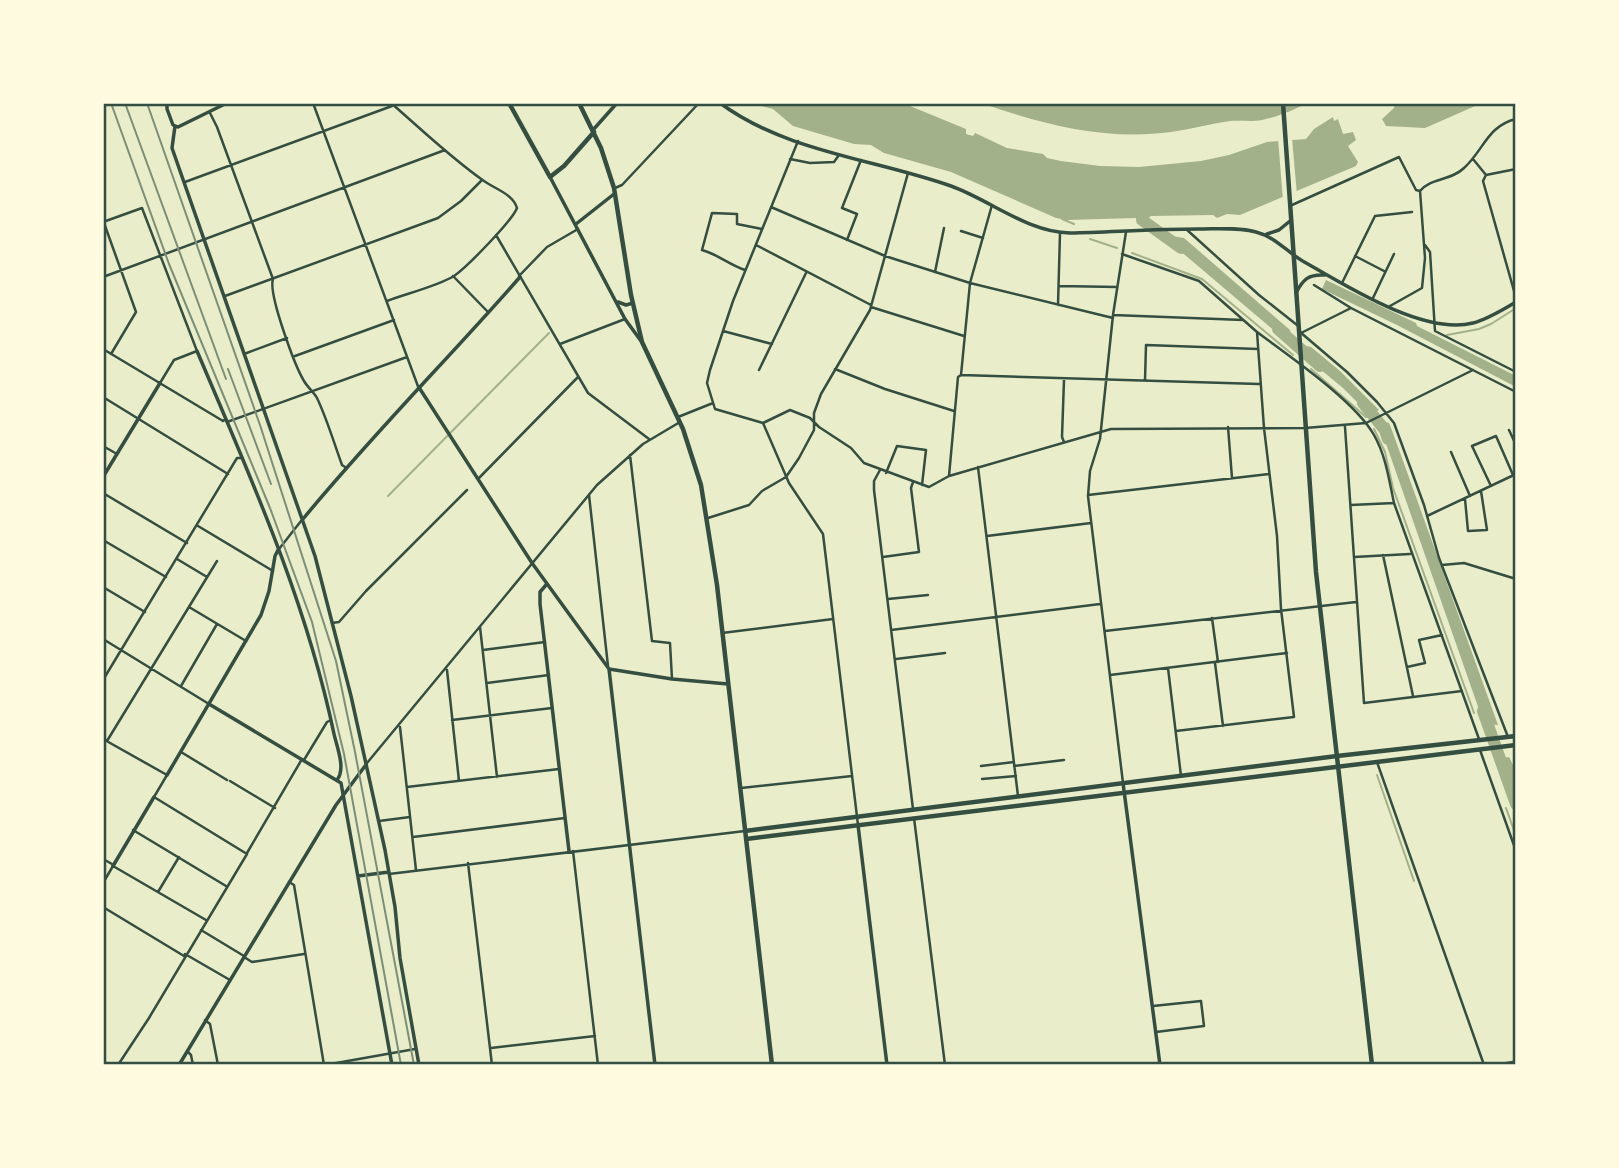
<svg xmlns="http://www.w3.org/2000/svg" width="1619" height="1168" font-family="'Public Sans',sans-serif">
<rect width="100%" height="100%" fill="#e9edc9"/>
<!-- water -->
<path fill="#a3b18a" d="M749,103H867L880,106H910L966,129V134L973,136L975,133L1007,148L1043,154L1047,158L1061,161L1100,166L1139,167L1201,161L1229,155L1267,142L1306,139L1314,129L1333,117L1334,121L1338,119L1343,134L1353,132L1356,140L1348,146L1358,162L1356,166L1240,215L1227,214L1217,218L1213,215L1151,216L1146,220L1141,221L1137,218L1067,220L1056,218L951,172L884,153L871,145L854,144L793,126L773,109Z
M981,103L1125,105L1307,103C1294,110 1277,117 1262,120C1252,122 1240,120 1230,121C1210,124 1191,129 1171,132C1105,141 1042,124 981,103Z
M1395,103H1482L1425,128L1386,126L1382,119L1394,108Z
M1172,236L1184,238L1290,330V344L1172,244L1169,238Z
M1326,280L1416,323L1417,326L1516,376V387L1397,325L1322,289Z
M1307,346L1311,347L1340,371L1379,410L1370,415L1343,388L1309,360Z
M1386,422L1389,423L1393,433L1498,725L1485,724L1482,718L1383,435L1376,426Z
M1509,757L1516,771V818L1496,759Z"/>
<!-- pier -->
<path fill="#e9edc9" d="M1278,138H1292L1297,195L1283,201Z"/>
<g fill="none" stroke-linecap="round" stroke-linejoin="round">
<!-- stream -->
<path stroke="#a3b18a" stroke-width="2" d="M1062,219L1074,224
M1090,239L1117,248
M1132,253L1202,279L1293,355
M1447,335L1479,329L1491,324L1513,310
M1311,369L1366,417
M1374,429L1385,452L1393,488L1474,713
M388,496L549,333
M1377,775L1414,881
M1506,808L1516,836"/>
<!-- river -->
<path stroke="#a3b18a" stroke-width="12" d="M1142,205V220L1181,248
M1278,329L1320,366
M1363,403L1385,430L1388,439
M1483,711L1516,804"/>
<!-- minor -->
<path stroke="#344e41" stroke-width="2.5" d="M313,103L419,389
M210,113L217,127L273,279C268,294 295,366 304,381C308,388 314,392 317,398C327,419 334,443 342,465L345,467
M798,141L733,301L710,370L707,383L715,409L763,423L789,483L823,534L858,825
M790,159L810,163L834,162L839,155
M1473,159L1486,175L1483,181L1516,298
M1486,175L1516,169
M185,182L392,106
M615,188L622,185L699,103
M1420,191C1430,178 1451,181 1464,168C1484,150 1487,126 1516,119
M1292,205L1399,157L1416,190L1420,191L1425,258L1422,288L1390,306
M771,207L885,256L970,283L1113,318
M103,222L142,208L197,351L174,360L160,383
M104,223L136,312L111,354
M1186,229L1259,295L1297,325
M961,231L983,238
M496,235L588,393L649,439
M847,240L857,214L842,208L861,160
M756,245L871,305
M1425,245L1430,252L1435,331L1516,372
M1122,254L1199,281L1257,332L1264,428L1277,536L1281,609L1294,717L1176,731
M1355,256L1384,271
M745,270C728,264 719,255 702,250L712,213L737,214V224L762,229
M935,272L944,228
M453,276L487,311
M519,276L547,247L578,229
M103,277L445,150
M1342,283L1375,216L1412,212
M1314,285L1351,308
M1059,286L1117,287
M225,296L438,218L461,201L482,180
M1373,298L1394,254
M387,301C405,294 438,286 454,276C467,267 512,221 517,208C513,194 495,189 484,181C451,158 421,129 391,103
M1058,305L1060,233
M871,307L964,336
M1113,315L1243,320
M723,331L772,344
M1257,332C1289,356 1355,401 1374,435C1386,456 1389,480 1394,503
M1300,332L1347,372L1377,402L1394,423L1424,505L1439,558L1508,737
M1301,333L1351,308L1516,392
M560,344L625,319
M103,349L223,421L226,419
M244,354L287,338
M295,356L394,320
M835,369L885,389L954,411
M759,370L806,273
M961,375L1259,384
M1064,380L1062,437L1064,442
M1145,380L1146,345L1258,349
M103,397L228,474
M678,417L713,403
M227,422L407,357
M763,423L790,410L810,418L819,427L851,448L864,463L929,487L949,476L1111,429L1305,428L1366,423L1473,370
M1228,427L1232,478
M1345,427L1364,703L1462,691
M1509,430L1516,445
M103,446L117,454
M1451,452L1470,496
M630,455L652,641L670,643L672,679
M978,467L1018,796
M880,470L874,481V490L913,809
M886,473L897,446L926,450L922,485
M949,476L958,377L961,375L970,283L992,205
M478,479L578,377
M1491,486L1472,446L1496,436L1513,475
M103,493L187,543
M589,495L608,666
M1088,495L1269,474
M1465,499L1468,531L1487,530L1481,491
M1351,505L1394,503L1479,739
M1427,516L1516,474
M708,518L749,505L762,491L786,477L799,458L814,430V413L821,394L870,310L908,173
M198,526L273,571
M987,536L1091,523
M103,540L166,577
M279,549L301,521
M1383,555L1413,696
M883,557L919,552L911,488L913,482
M1354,557L1410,554
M177,559L207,577
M1442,565L1464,563L1516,579
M103,587L145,612
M888,599L928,595
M189,607L246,641
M1212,618L1218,662
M332,623L339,622L366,591L467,490
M480,627L497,777
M891,630L1100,604
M1105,631L1356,602
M722,633L833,619
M103,639L209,704
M483,650L545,642
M896,659L945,653
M1215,663L1223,726
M1407,667L1425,663L1419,640L1442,635
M1168,668L1181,776
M447,670L459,781
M1110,675L1287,653
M103,680L237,458H241
M487,683L549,675
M181,686L217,624
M452,720L552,708
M400,727L416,870
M103,739L167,775L154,797L247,854L149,1018L118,1065
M107,741L217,561
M1480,750L1516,851
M181,752L227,780
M304,760L327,722L331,720
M1377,762L1484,1065
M367,763L597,485L643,444L680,422
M981,766L1014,762
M1014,766L1064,760
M982,779L1016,776
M230,781L275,808
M1123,783L1088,496L1090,471L1100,439L1113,315L1126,232
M407,787L559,769
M741,788L852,776
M914,818L945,1065
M379,821L410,817
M133,830L226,886
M413,837L565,818
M573,851L598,1065
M247,853L302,759
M103,859L112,864
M468,863L492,1065
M389,874L745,831
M289,882L294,885L324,1065
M103,883L113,866L206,920
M158,892L179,857
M103,907L184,956
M201,930L244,956
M185,954L230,980
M244,957L252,962L304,954
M1153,1006L1201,1001L1204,1026L1156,1032
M205,1020L210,1024L218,1065
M491,1048L595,1036
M188,1052L191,1055L193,1065
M103,1061L110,1065
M325,1065L415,1049"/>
<!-- tertiary -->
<path stroke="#344e41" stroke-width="3.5" d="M167,103V109L173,125L178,127L227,103
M720,103C786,152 875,159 951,186C990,200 1027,232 1070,233C1112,232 1155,229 1198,229C1217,229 1237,227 1256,232C1275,237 1285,250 1301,260C1343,284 1424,336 1473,323C1488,319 1502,310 1516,302
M175,126L172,148L315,556L351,696L385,850L395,907L400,958L419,1065
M593,130L617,103
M550,177L625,319L641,341
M576,224L614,194
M1267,234L1279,230L1290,221
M1296,293C1303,279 1309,274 1325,275
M618,302L626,305L633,303
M197,351C250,476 306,600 334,734C337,747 346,769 337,780
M420,389L532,563L609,669L672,679L728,684
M103,477L160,383
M303,519C372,435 449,358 520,277
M546,585L540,592V604L569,851
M609,669L655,1065
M209,704L341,783L392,1065
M167,775L261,615L269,591L275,556L278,550
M1123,783L1160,1065
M858,825L887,1065
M113,866L154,797
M358,876L389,872
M179,1065L336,805L365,766
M1498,1065L1516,1062"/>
<!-- secondary -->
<path stroke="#344e41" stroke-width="4.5" d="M1283,103L1316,572L1372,1065"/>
<!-- primary -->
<path stroke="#344e41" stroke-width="4.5" d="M509,103L550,177L564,166L594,132
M579,103L601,148L614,188L631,295L642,342L683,429L701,485L717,585L772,1065
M745,831L1337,756L1516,736
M746,839L1516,745"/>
<!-- rail -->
<path stroke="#7c8e77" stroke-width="2" d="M111,103L169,264L270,508L312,622L344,754L401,1065
M125,103L226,379
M147,103L260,425L336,661L355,752L414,1065
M228,369L271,484"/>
</g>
<!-- border -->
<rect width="1619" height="1168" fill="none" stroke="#fefae0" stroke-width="210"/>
<rect x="105" y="105" width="1409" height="958" fill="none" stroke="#344e41" stroke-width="2.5"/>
</svg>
